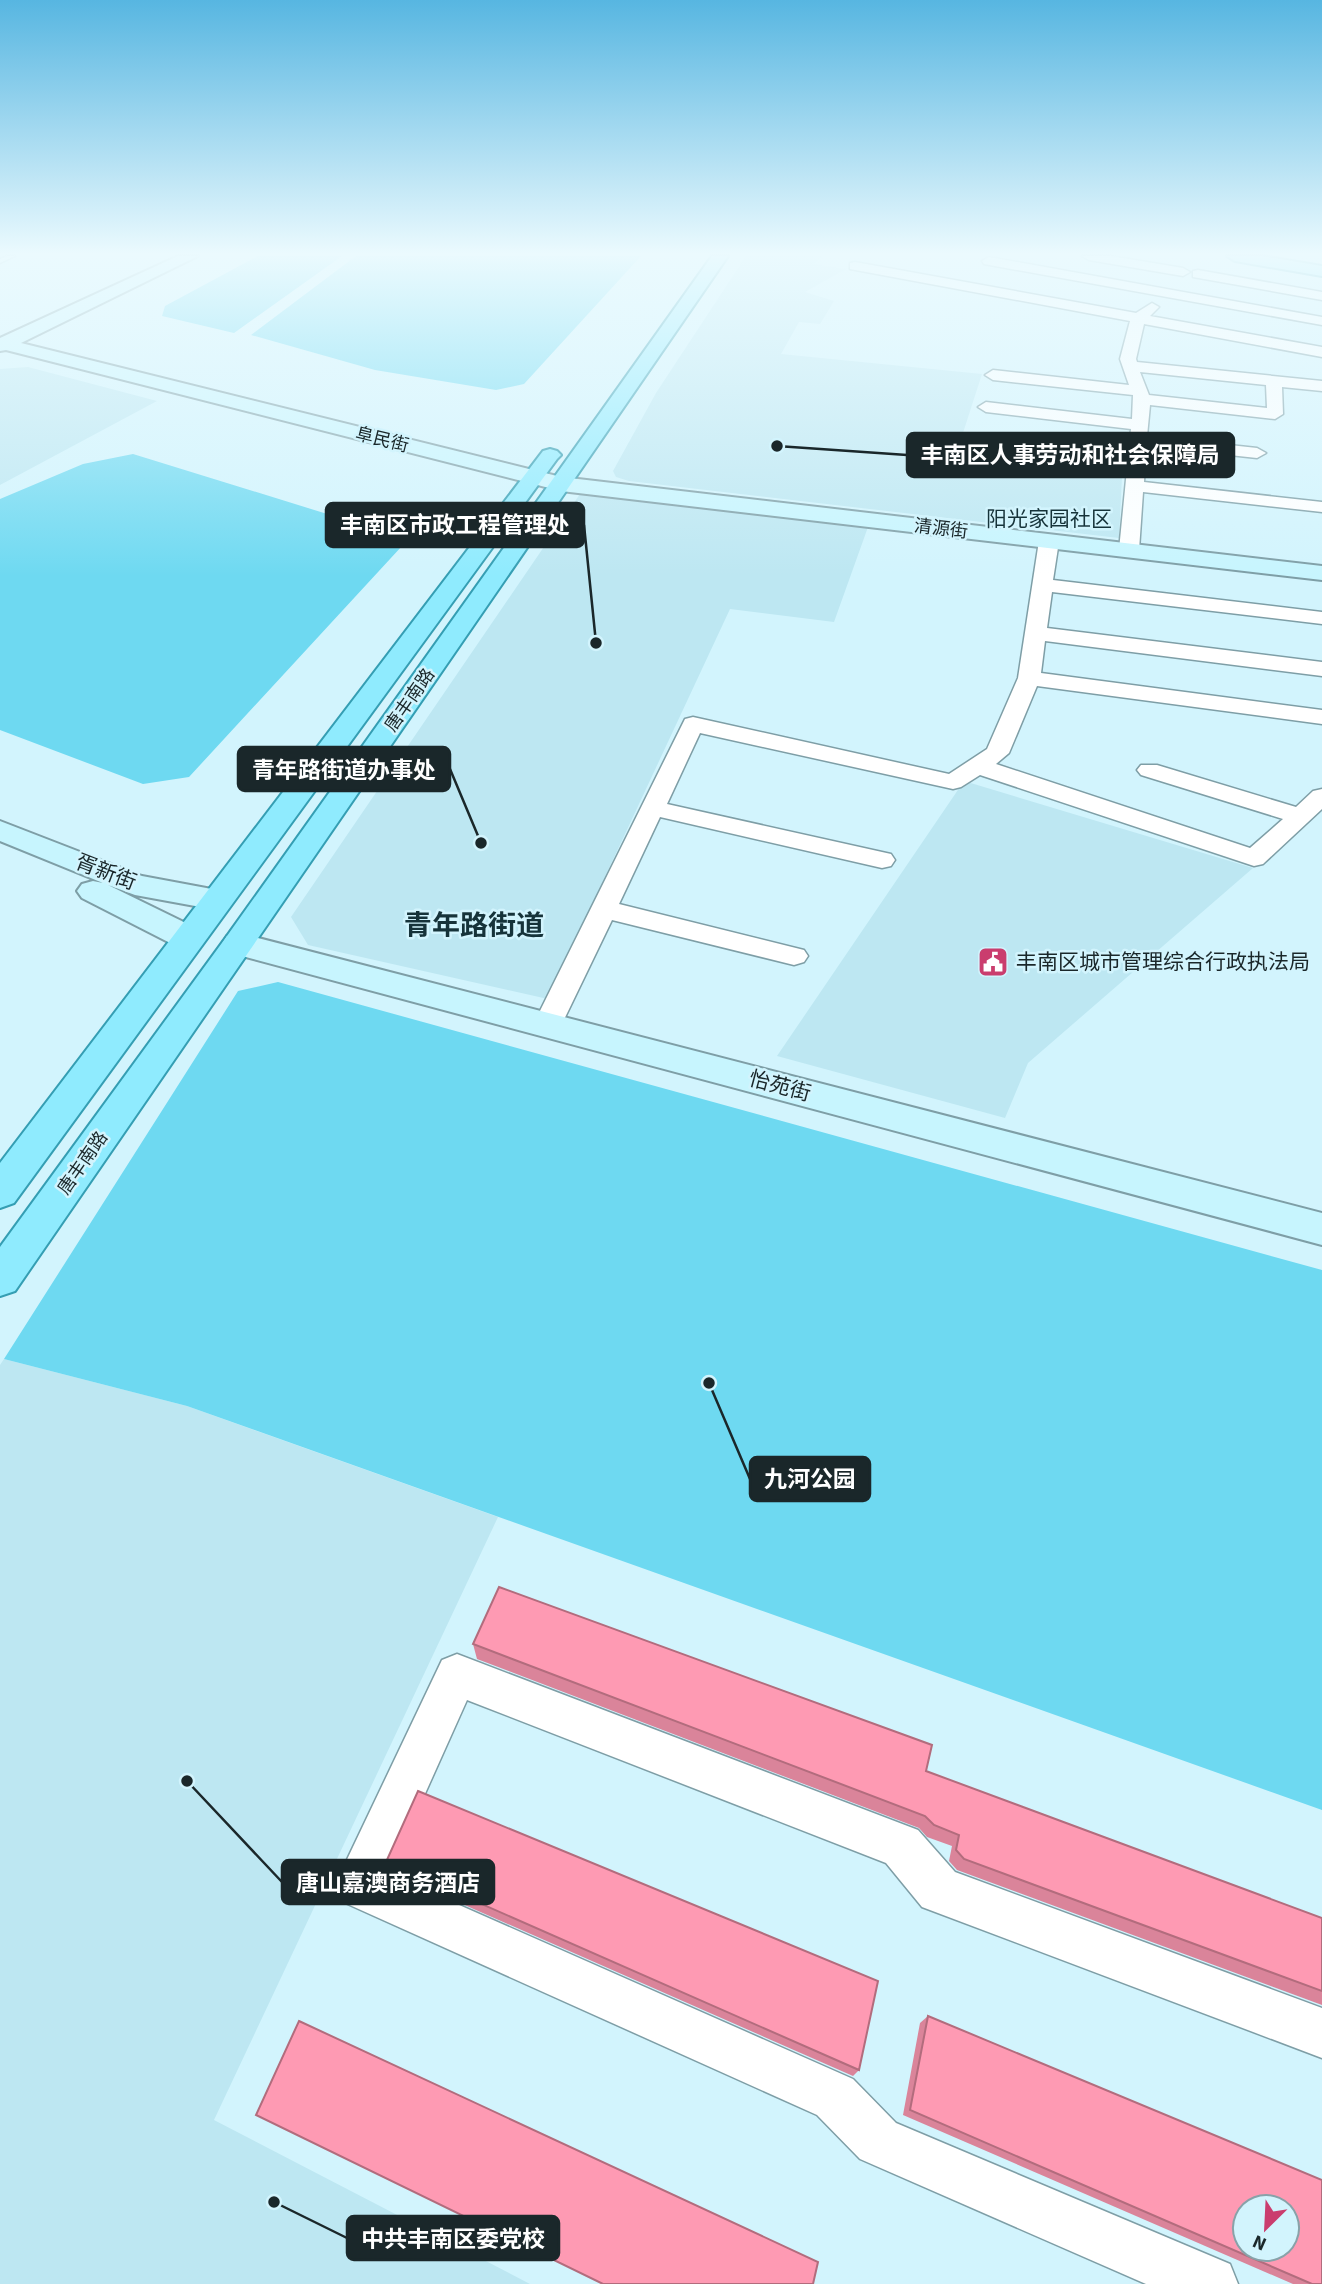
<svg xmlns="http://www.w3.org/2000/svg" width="1322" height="2284" font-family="'Source Sans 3','Noto Sans SC',sans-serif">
<rect width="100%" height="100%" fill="#d2f4fd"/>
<!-- built -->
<path fill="#bde7f2" d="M746,256H824L813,264L846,269L805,292L834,301L820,324L799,322L781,354L982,374L961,439L1123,457L1119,538L629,481L616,477L613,471L656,393Z
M28,367L157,401L0,485V369Z
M580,494L868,527L834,622L730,609L548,999L308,945L291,917Z
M964,781L1253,868L1028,1063L1005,1118L777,1056Z
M4,1359L187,1406L498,1517L214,2120L530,2284H0V1365Z"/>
<!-- green -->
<path fill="#6ed9f1" d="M258,256H342L234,333L162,316L165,306Z
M356,256H641L524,384L496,390L375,370L251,335Z
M133,454L392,534L402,546L189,777L143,784L0,730V499L83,464Z
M278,982L1322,1270V1810L187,1406L4,1359L238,991Z"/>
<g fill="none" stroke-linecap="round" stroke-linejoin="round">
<!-- lane casing -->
<g stroke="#7e9ea6" stroke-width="3">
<path id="lane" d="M7,256H15L0,263V259Z"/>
</g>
<!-- street casing -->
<g stroke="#7e9ea6" stroke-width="3">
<path id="street" d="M1082,256H1111L1183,268L1190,272L1183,276L1089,260Z
M989,257L1322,317V325L984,264L982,261Z
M855,262L1136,313L1152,303L1159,307L1150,316L1322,347V357L1144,324L1136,359L1137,362L1322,381V391L1282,387L1283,414L1275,419L1150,405L1147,436L1257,448L1266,453L1257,458L1146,446L1144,482L1322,502V512L1143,492L1139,550L1129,556L1122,554L1119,550L1131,429L986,412L978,407L986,402L1132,419L1133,395L993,380L985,375L993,370L1129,385L1120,359L1130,321L850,269V263ZM1140,372L1266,385L1267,408L1149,395Z
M1198,270L1322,292V300L1193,277V271Z
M1049,535L1059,541L1053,580L1322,612V624L1052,592L1047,628L1322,662V676L1045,641L1041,673L1322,710V724L1037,686L1009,753L996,764L1250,848L1283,819L1141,775L1137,770L1141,765H1157L1296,807L1313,791L1322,789V809L1263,864L1254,866L980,775L961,787L953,789L700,733L667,804L882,852L891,854L895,860L891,866L882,868L660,817L619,904L804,950L808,956L804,962L794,965L612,920L558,1032L548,1035L538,1032L533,1025L685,719L693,717L949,774L987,749L1018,678L1039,541Z
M457,1654L918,1830L955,1872L1322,2008V2058L922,1907L886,1863L467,1700L389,1874L853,2079L896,2123L1230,2264L1238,2284H1146L860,2159L817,2115L343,1902L337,1885L343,1868L442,1660Z"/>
</g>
<!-- secondary casing -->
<g stroke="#7e9ea6" stroke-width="4">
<path id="secondary" d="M178,256H198L21,343L561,477L1322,566V580L561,491L6,350L0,351V338Z
M0,821L142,876L217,890L228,893L233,900L228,907L217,910L135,895L108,885L200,930L205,938L200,946L188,949L176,946L82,898L77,891L82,884L93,881L103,883L0,841Z
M239,933L1322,1213V1245L227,952L222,944L227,936Z"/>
</g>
<!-- primary casing -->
<g stroke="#359eb3" stroke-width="4">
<path id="primary" d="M712,256H728L15,1291L0,1296V1247L227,936Z
M1227,256H1262L1322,266V276L1235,261Z
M550,449L557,451L561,455L557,459L14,1203L0,1208V1163L543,451Z"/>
</g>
<!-- lane -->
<use href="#lane" fill="#fff" fill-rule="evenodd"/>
<!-- street -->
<use href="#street" fill="#fff" fill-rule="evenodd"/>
<!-- secondary -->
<use href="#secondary" fill="#c7f5fe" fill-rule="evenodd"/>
<!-- primary -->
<use href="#primary" fill="#8febfe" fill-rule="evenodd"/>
</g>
<!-- wall -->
<path fill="#da849a" d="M473,1644L926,1771L1322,1918V2005L957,1870L949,1861L952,1846L927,1837L919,1828L477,1659Z
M386,1862L859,2070L853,2076L392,1873Z
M928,2016L1322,2284H1293L903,2115L920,2023Z"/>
<!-- building -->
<path fill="#fe9ab3" stroke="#b26c7d" stroke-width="2" fill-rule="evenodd" d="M499,1587L932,1745L926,1771L1322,1918V1991L964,1859L956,1850L959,1835L934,1825L925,1816L473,1644Z
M418,1791L878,1981L859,2070L386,1862Z
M928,2016L1322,2180V2284H1312L910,2110ZM1245,2207H1287V2249H1245Z
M299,2021L818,2262L813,2284H603L256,2115Z"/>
<!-- sky -->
<linearGradient id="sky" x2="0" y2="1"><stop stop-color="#57b6e1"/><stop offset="0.44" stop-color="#ebfafe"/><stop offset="1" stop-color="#ebfafe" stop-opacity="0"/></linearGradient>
<rect width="1322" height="576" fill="url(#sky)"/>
<!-- icons -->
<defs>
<g id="civic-square" transform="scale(1.575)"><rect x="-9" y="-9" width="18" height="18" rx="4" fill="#ca3d6e" stroke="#d2f4fd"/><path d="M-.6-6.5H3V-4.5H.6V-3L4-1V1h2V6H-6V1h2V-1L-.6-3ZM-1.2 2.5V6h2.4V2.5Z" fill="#fff"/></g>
</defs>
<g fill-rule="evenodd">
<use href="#civic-square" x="993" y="962"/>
</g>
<g text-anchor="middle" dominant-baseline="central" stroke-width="5" stroke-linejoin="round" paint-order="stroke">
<!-- far-street labels -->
<g font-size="18" fill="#1a272a" stroke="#d2f4fd">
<text transform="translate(382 440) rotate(14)">阜民街</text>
<text transform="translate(941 529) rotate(7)">清源街</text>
<text transform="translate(410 700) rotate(-55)">唐丰南路</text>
<text transform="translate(83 1163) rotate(-55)">唐丰南路</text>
</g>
<!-- far-quarter labels -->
<g font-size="21" fill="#16333a" stroke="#d2f4fd">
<text x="1049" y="519">阳光家园社区</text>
</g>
<!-- street labels -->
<g font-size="21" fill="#1a272a" stroke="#d2f4fd">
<text transform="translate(106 872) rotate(21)">胥新街</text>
<text transform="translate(780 1086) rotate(15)">怡苑街</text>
</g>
<!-- poi labels -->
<g font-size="21" fill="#1a272a" stroke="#d2f4fd" text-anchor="start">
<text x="1016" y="962">丰南区城市管理综合行政执法局</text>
</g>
<!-- district labels -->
<g font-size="28" font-weight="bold" fill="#16333a" stroke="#d2f4fd">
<text x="474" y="926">青年路街道</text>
</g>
</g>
<!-- callouts -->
<path fill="none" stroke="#1a272a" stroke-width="2.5" d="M777 446L907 455M596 643L584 525M481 843L450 769M709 1383L750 1479M187 1781L282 1882M274 2202L347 2238"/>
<g fill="#1a272a" stroke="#d2f4fd" stroke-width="2.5">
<circle cx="777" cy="446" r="7"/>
<circle cx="596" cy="643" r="7"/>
<circle cx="481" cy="843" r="7"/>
<circle cx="709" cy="1383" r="7"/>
<circle cx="187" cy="1781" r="7"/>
<circle cx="274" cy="2202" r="7"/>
</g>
<g fill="#1a272a" stroke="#1a272a" stroke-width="2.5">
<rect x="907" y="433" width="327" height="44" rx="7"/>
<rect x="326" y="503" width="258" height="44" rx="7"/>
<rect x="238" y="747" width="212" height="44" rx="7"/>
<rect x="750" y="1457" width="120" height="44" rx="7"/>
<rect x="282" y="1860" width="212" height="44" rx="7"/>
<rect x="347" y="2216" width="212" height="44" rx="7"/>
</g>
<g font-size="23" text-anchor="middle" font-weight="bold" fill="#fff">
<text x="1070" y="463">丰南区人事劳动和社会保障局</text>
<text x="455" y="533">丰南区市政工程管理处</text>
<text x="344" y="778">青年路街道办事处</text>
<text x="810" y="1487">九河公园</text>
<text x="388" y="1891">唐山嘉澳商务酒店</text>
<text x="453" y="2247">中共丰南区委党校</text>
</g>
<!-- north arrow -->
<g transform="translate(1266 2228) rotate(204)"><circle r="33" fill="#d2f4fd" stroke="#88a2a9" stroke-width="2"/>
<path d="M0-5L12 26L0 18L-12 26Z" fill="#ca3d6e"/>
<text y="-10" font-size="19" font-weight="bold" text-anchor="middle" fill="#1a272a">N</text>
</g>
</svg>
